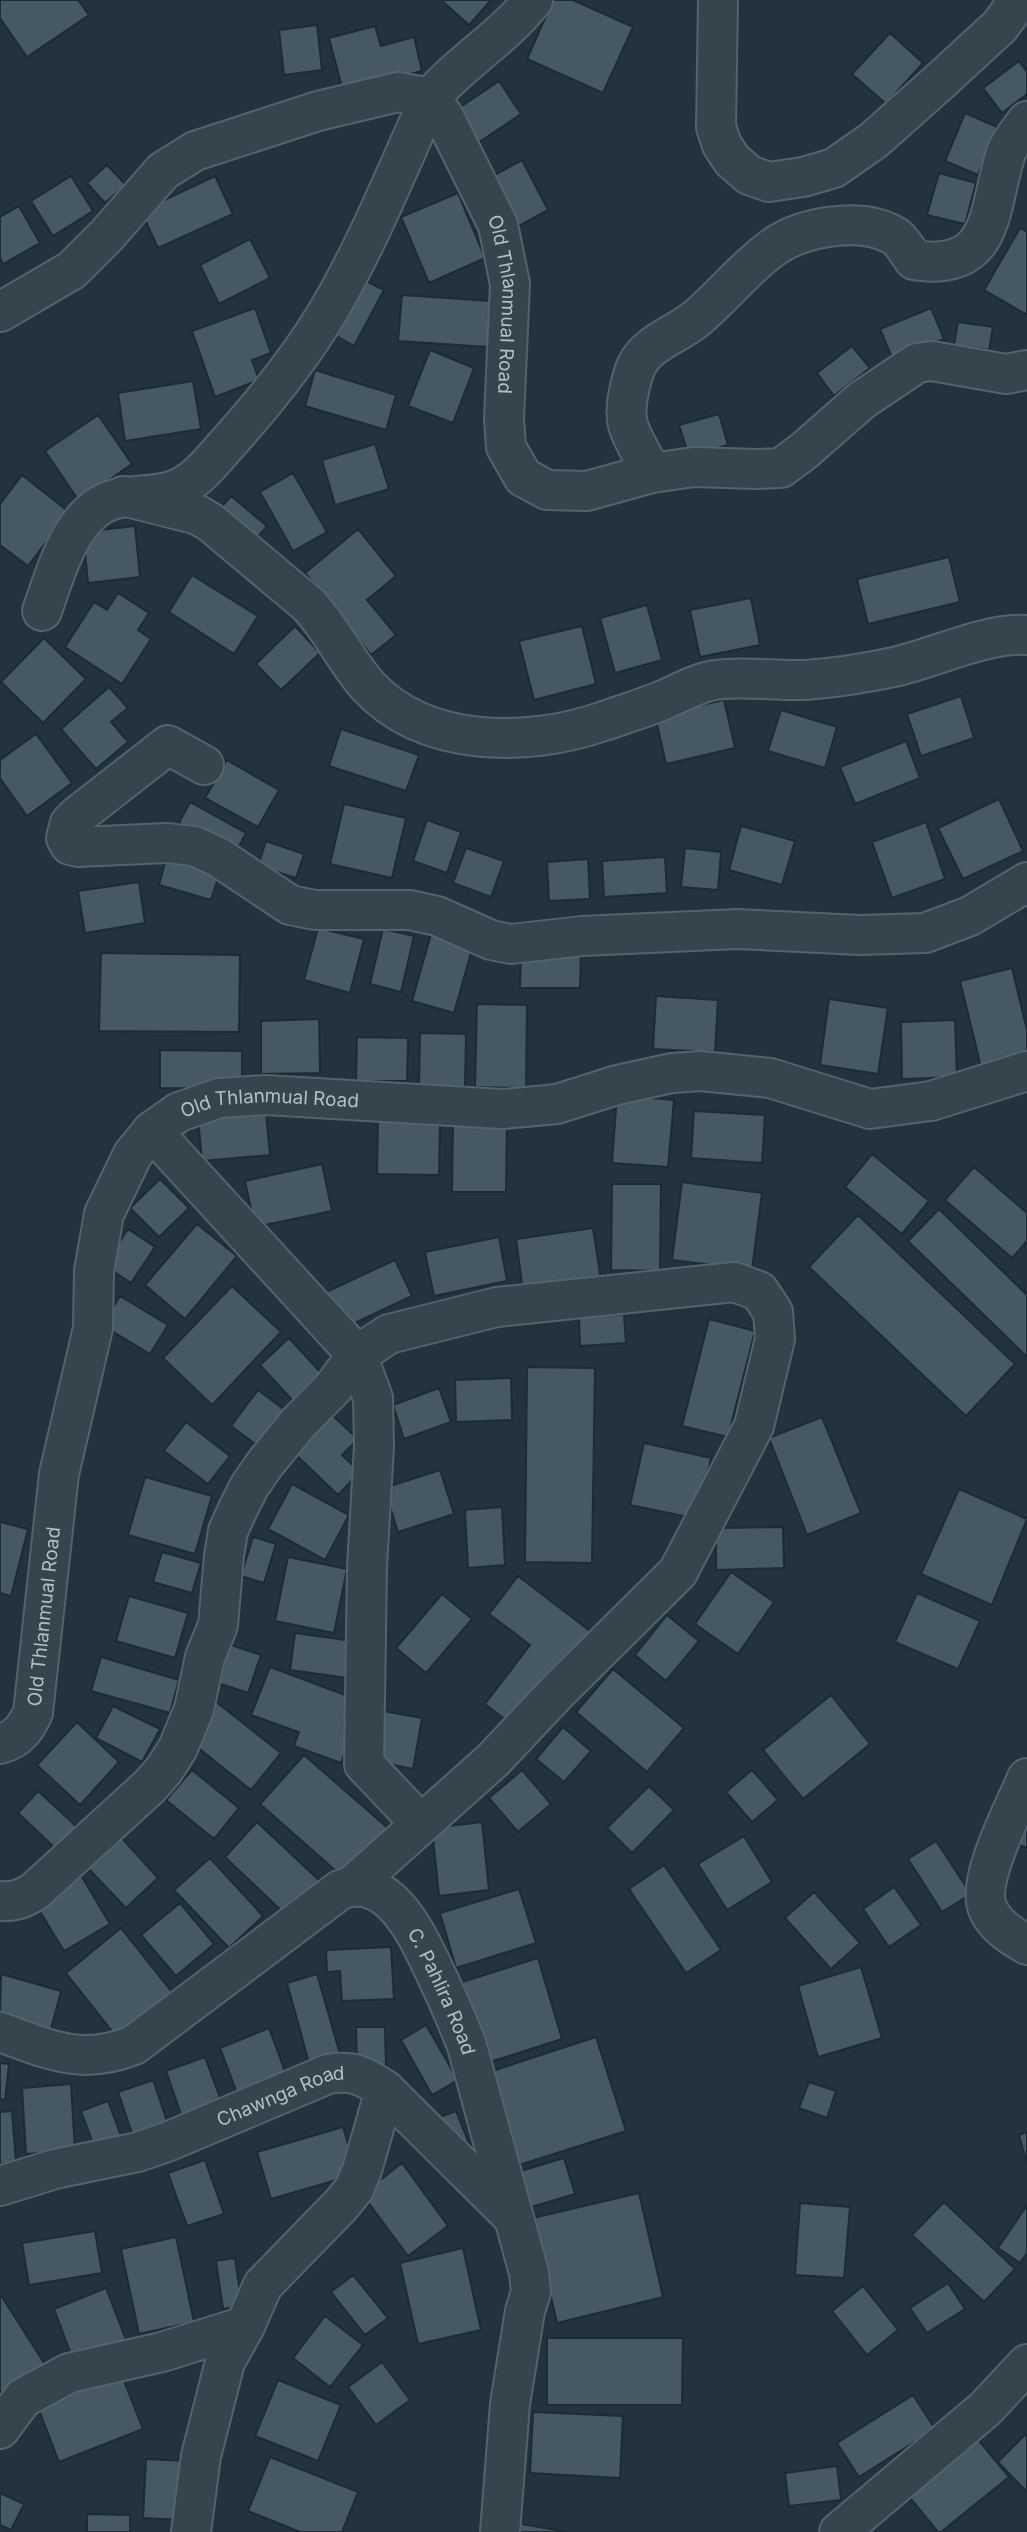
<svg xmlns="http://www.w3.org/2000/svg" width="1027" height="2532" font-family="Inter,sans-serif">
<rect width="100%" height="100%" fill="#22323e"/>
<!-- building -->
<path fill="#465864" stroke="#1d2b35" stroke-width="2" d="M0,0H78L89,15L27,57L0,18Z
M441,0H491L469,25Z
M553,0H573L633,27L603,93L527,59Z
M317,25L322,70L284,75L279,30Z
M375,26L381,46L414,37L422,71L343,91L329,38Z
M890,33L923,63L886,104L852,74Z
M1019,61L1027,72V94L1002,113L983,88Z
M499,81L521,114L472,147L450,114Z
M965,113L997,127L978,175L945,161Z
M522,160L548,210L519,226L493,176Z
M107,165L126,185L105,203L87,183Z
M939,173L976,183L965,224L927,215Z
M71,176L93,211L53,236L31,201Z
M215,176L233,214L158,248L141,211Z
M458,193L485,258L429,283L401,217Z
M19,206L40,243L3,264L0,258V217Z
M1020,228L1027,232V315L984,290Z
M250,239L270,278L219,304L200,265Z
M358,277L384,290L354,346L328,331Z
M402,295L492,301L488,347L398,341Z
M255,308L271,353L252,360L259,380L215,397L192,331Z
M931,308L944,339L893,360L880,329Z
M958,322L993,327L989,350L954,345Z
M852,346L870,368L834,396L817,373Z
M430,350L474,368L453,423L408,406Z
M315,370L396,395L386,430L305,406Z
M193,381L201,429L125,441L118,393Z
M719,414L728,445L689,456L679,425Z
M98,415L132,464L79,501L45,451Z
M375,444L389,489L335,505L322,460Z
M293,473L327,532L293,551L260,492Z
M22,475L69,512L28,566L0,545V504Z
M231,496L267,526L253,543L217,512Z
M135,526L140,577L88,583L83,532Z
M358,529L396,576L367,600L396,635L371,655L305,573Z
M949,557L960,602L868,624L857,579Z
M192,575L258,616L234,654L169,612Z
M118,593L149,613L138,630L151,639L122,684L65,647L94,602L107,610Z
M751,598L760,645L700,657L690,610Z
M647,605L662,660L615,673L600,618Z
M295,626L320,653L281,690L256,664Z
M582,626L596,684L534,700L519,641Z
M44,638L86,679L43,723L1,682Z
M109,687L128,708L111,722L128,742L96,769L61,729Z
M961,696L974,738L921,756L907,714Z
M724,700L735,748L666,764L655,715Z
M781,710L837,727L825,768L768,751Z
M341,729L419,755L406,791L329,766Z
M36,734L72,783L27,816L0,778V760Z
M906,741L920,778L855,804L840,767Z
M227,760L279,790L258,827L205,798Z
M999,799L1023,851L963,879L938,828Z
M190,802L246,833L235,854L179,823Z
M344,804L406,818L392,878L330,864Z
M427,820L461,832L447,873L413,861Z
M926,822L945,879L892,898L872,842Z
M741,826L795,841L782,885L729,870Z
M266,841L304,854L296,878L258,866Z
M466,848L504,861L491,897L453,883Z
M685,848L721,852L718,890L681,887Z
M167,856L220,871L211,900L159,885Z
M665,857L667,893L604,897L602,861Z
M588,859L590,899L549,901L547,862Z
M139,882L145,923L85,933L78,891Z
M318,928L364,939L350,993L304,980Z
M383,929L414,936L401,992L370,984Z
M431,934L473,946L454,1013L412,1001Z
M521,951L581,952L580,988H520Z
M101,953L240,955L239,1032L99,1031Z
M1012,968L1027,1030V1055L981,1067L960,981Z
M656,996L718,1000L715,1052L653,1049Z
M829,999L888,1008L878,1074L820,1065Z
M477,1004L527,1005L526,1088L475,1087Z
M319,1019L320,1073L261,1074V1021Z
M955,1020L957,1077L902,1079L901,1022Z
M420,1033L466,1034L465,1087L419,1086Z
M357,1037L408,1038L407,1081H356Z
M160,1050L242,1051V1089L160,1088Z
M617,1095L674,1100L668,1167L612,1163Z
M694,1111L765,1115L762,1163L691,1158Z
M266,1112L270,1155L202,1161L198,1118Z
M378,1120L440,1121L439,1175L377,1174Z
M453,1122H507L506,1192H452Z
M872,1154L929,1201L902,1234L845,1187Z
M322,1164L332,1211L255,1227L245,1181Z
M974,1167L1027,1213V1241L1012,1258L945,1200Z
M160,1179L189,1208L159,1237L130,1208Z
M682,1182L762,1193L752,1270L672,1260Z
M612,1184H661L660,1271L611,1270Z
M939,1209L1027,1295V1357L908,1241Z
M858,1215L1015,1364L966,1416L809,1267Z
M197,1224L237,1256L185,1319L145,1285Z
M593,1228L601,1280L523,1291L516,1239Z
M128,1229L155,1247L131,1283L104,1265Z
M499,1237L507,1281L434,1296L425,1252Z
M395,1260L412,1296L340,1330L324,1293Z
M232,1286L281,1332L212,1405L163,1358Z
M120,1296L168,1325L150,1354L102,1325Z
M624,1314L626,1343L580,1346L579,1318Z
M709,1319L755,1331L728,1437L682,1426Z
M289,1338L322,1374L293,1401L260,1365Z
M527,1367L595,1368L592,1563L525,1562Z
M511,1378L512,1420L456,1422L455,1380Z
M439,1388L451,1422L404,1439L393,1405Z
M258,1390L286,1411L259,1447L231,1426Z
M332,1415L358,1439L342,1455L360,1472L338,1495L295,1454Z
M822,1417L861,1513L807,1535L769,1438Z
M186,1422L230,1456L208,1484L164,1451Z
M644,1443L711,1458L698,1519L630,1505Z
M440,1470L454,1514L398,1532L384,1488Z
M145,1477L212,1496L195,1554L128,1535Z
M292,1484L349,1515L325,1560L268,1529Z
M959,1489L1027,1519L992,1605L921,1574Z
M502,1507L505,1565L468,1568L465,1510Z
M0,1522L28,1529L11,1596L0,1593Z
M783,1527L784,1568L716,1570V1528Z
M253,1537L276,1544L264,1583L241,1576Z
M162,1552L201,1563L192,1593L153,1582Z
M288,1557L347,1569L334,1633L275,1621Z
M731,1572L774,1602L738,1654L695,1624Z
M518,1576L590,1631L516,1728L485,1704L530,1645L489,1614Z
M917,1593L980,1621L958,1669L895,1642Z
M442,1594L472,1619L426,1673L396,1648Z
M129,1596L188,1613L175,1658L116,1641Z
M667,1615L699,1641L666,1681L635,1655Z
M295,1633L353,1641L348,1678L290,1670Z
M228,1644L261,1655L248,1693L215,1682Z
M101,1657L179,1680L170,1713L91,1691Z
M270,1667L364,1702L341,1763L294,1746L299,1732L251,1715Z
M613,1669L684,1728L647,1772L576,1712Z
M831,1695L870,1744L803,1799L763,1750Z
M215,1701L281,1753L251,1790L186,1738Z
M113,1706L160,1729L142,1762L96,1738Z
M383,1711L422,1718L413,1769L374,1761Z
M77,1722L119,1762L80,1805L37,1765Z
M563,1727L591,1751L564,1782L536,1759Z
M304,1755L389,1829L345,1879L260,1804Z
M192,1770L239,1808L214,1839L166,1800Z
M522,1770L551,1804L518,1832L489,1798Z
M752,1770L778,1800L752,1822L726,1792Z
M649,1786L674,1810L632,1853L607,1828Z
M38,1791L77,1827L56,1849L18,1813Z
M1027,1812V1848L1015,1843Z
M257,1822L322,1883L289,1918L225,1857Z
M482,1822L489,1890L439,1896L432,1828Z
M120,1836L158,1878L126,1908L87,1867Z
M744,1836L772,1882L727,1910L698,1864Z
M936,1841L971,1894L942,1912L908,1859Z
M210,1858L263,1916L229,1948L174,1890Z
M664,1865L721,1950L686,1973L629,1889Z
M79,1872L110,1924L64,1951L33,1900Z
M894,1887L921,1925L889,1947L863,1909Z
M519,1889L536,1943L456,1968L440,1913Z
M814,1892L860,1943L831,1969L785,1918Z
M180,1903L214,1944L176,1976L141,1935Z
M121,1928L175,1996L119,2040L66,1973Z
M391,1947L394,1999L342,2001L340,1971L327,1972L326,1950Z
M538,1958L562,2039L487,2063L462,1982Z
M861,1967L882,2038L818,2057L798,1986Z
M1,1974L61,1991L51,2029L0,2014Z
M317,1974L342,2061L311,2070L287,1983Z
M426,2025L458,2080L432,2095L401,2040Z
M356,2027H385L386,2066H357Z
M269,2028L286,2074L237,2093L220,2048Z
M596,2037L626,2131L513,2167L483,2074Z
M205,2057L223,2106L183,2120L166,2071Z
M0,2063L9,2064L5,2100L0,2099Z
M153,2080L169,2127L134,2139L118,2092Z
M809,2082L836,2091L827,2118L799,2108Z
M71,2084L75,2151L26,2154L22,2088Z
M108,2101L121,2136L94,2146L81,2111Z
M12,2111L16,2163L0,2164V2112Z
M456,2111L468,2141L452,2147L440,2117Z
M343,2127L357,2174L271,2199L257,2152Z
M1027,2132V2164L1019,2135Z
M564,2158L575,2194L525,2209L514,2173Z
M205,2160L224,2214L187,2226L168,2173Z
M402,2163L448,2226L408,2256L362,2194Z
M639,2193L663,2297L557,2323L533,2218Z
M944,2202L1015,2269L984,2302L912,2235Z
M800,2203L850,2207L844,2278L795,2275Z
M1027,2205V2253L1020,2263L998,2248Z
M95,2231L102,2273L29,2285L22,2243Z
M176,2237L194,2322L139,2334L121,2249Z
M463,2248L481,2330L418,2344L400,2263Z
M235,2258L242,2306L223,2309L216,2261Z
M353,2275L388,2318L365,2335L331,2292Z
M948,2283L965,2309L927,2333L910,2308Z
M863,2286L898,2330L867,2355L832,2311Z
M106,2288L128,2345L75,2365L54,2309Z
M0,2294L46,2366L2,2394L0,2391Z
M325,2316L363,2345L330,2387L293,2358Z
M547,2338H683L682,2405H547Z
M382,2362L410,2400L376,2425L348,2387Z
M120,2371L143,2429L59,2462L37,2405Z
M278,2380L341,2405L318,2461L255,2436Z
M913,2395L935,2429L859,2477L837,2443Z
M533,2412L623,2416L620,2478L530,2473Z
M1027,2433V2492L998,2462Z
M976,2437L1009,2477L941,2532H938L906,2493Z
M270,2457L358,2492L342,2532H300L248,2511Z
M146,2459L185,2461L183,2520L143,2518Z
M837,2466L841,2500L789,2506L785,2473Z
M0,2493L24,2504L11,2530L0,2525Z
M87,2514L130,2515V2532H87Z
M516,2523L568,2532H515Z"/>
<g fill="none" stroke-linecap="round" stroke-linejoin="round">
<!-- minor casing -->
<g stroke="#54626c" stroke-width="42">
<g id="minor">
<path d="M718,0L716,127L722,145L732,160L749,175L769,182L803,177L834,168L874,140L937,84L1000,26L1019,0"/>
<path id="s1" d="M0,312L72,270L107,235L163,171L195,151L318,111L398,92L430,98L444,117L498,225L510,284L504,418L506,447L523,477L547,490L587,491L652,473L694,467L757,469L781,468L805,450L862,400L917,363L932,361L1006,374L1027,370"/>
<path d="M652,473C644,458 633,441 628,425C624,410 629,387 634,372C643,343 676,336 697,318C723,296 744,269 771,249C800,227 860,216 893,235C901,239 908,252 914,260C996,273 988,208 1006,153C1010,142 1020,131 1027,121"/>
<path d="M123,496L198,515L210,522L309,605C332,630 346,661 368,686C425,748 528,747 601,722C621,715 641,709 661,701C678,694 696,683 715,680C745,676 775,681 805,680C835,678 865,673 894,667C934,658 988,632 1027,635"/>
<path d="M42,611C54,578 66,531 95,509C118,491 146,499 171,491C195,484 211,462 227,444C263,404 299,360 327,313C367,246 397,170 430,98C461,62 503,38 533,0"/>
<path d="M204,765L168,745L77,816L70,823L66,838L70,845L78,847L167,843L194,846L218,857L290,905L315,910H410L437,916L491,940L511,944L582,936L738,929L860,935L925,933L970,916L1027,882"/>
<path d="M152,1131L357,1355L373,1398L374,1446L367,1567L364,1764L421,1824"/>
<path id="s2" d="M0,1744C18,1739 25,1729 33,1713L59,1474L93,1328L94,1271L104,1214L133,1154L152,1131L179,1112L219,1098L265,1095L503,1109L557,1104L617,1085L672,1073L701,1071L770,1078L870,1109L931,1101L1027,1071"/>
<path d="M1027,1778C1015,1807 975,1881 988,1909C995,1926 1012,1936 1027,1945"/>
<path d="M0,1901C14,1902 23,1899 35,1891L150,1786L164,1770L178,1748L194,1709L205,1657L218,1625L224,1556L228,1531L238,1509L249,1487L264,1465L299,1422L332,1389L357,1355L389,1334L497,1307L734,1282L759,1291L773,1312L775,1339L754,1426L678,1572L557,1692L493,1760L352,1886"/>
<path id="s3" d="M0,2032C50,2050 82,2066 134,2045L340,1890C390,1872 417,1935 434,1970C446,1995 457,2020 467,2046L529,2273L531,2292L525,2311L510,2404L500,2532"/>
<path id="s4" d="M0,2186L55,2169L138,2152L167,2142L328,2074C354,2070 364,2076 385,2090L513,2217"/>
<path d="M0,2429L23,2398L69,2373L162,2352L245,2326"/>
<path d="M191,2532L201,2456L225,2362L245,2326L263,2285L340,2206L354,2189L362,2170L385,2090"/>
<path d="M839,2532L985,2409L1027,2364"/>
</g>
</g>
<!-- minor -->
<use href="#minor" stroke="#36444e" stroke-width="38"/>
</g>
<g text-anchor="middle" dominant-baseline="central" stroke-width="6" stroke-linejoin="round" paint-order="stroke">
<!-- street labels -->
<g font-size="19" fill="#b2bfc9" stroke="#1b2933">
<text stroke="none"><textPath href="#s1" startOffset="724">Old Thlanmual Road</textPath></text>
<text stroke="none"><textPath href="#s2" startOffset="774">Old Thlanmual Road</textPath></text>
<text stroke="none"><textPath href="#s2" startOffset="144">Old Thlanmual Road</textPath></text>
<text stroke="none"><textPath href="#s3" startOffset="556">C. Pahlira Road</textPath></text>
<text stroke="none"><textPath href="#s4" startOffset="296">Chawnga Road</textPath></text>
</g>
</g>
</svg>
